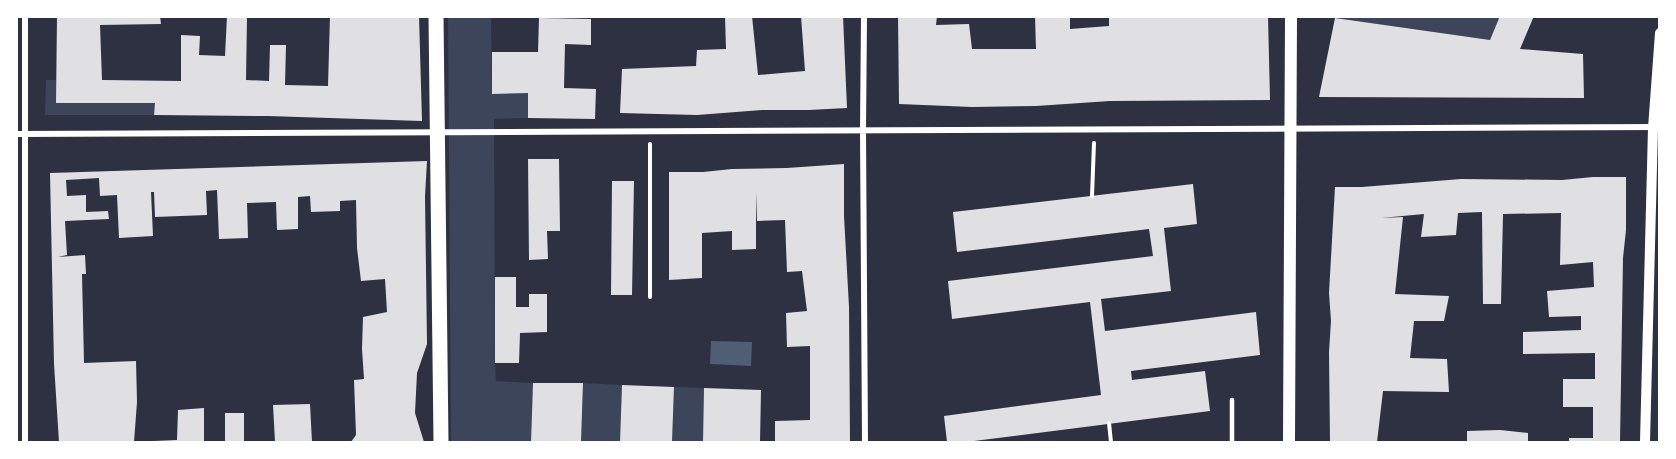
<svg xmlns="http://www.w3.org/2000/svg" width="1676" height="459" font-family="'Fira Sans Condensed',sans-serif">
<rect width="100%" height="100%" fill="#2d3142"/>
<!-- green -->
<path fill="#3c4559" d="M1335,16L1500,17L1490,40L1335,18Z
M448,17H491L492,93H528V118L494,119L495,363L496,381L533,383L531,442H451Z
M46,80H56V102L155,103L154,115H45Z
M583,383L622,385L620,442H581Z
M674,387L704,388L703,442H672Z"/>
<!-- water -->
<path fill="#4f5d75" d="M711,341L752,342L751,366L710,364Z"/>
<!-- building -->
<path fill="#e0e0e3" d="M57,16H160L161,24L100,25L102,80L181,81V35L200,36L199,55L225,56L227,16H247L246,80L269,81L270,45H286L285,85L328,86L330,16H419L422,121L268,116L154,115L155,103H56Z
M725,16H752L758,75L805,71L801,16H843L847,108L809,110H762L697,115L620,113L622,69L696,66L697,50L726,49Z
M898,16H937L936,25L969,24L972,49H1036L1035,16H1070V29L1109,26V16H1268L1270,100L1110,101L1036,106L972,107L899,104Z
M1500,16H1534L1520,49L1583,54L1584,98L1319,97L1335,18L1490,40Z
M539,18L591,19V45L565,44L564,88L596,89L595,119L528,118V93L492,94V52H538Z
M528,159H559L560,231H547L548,259L529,260Z
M427,161L425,196L427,344L417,373L415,413L424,442H351L356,435L354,380L364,379L362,349L363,317L387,312L385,279L361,281L357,248L356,200L340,201V211L311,212L310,196L298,197V229L277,230L276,202L247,203L248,238L219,239L217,190L206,191L207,215L155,217L154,192H151L153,236L119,238L117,195L100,196L99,178L66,180L67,196L86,195V212L108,211L109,219L65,221L67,255L58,257L85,255L86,274H82L84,363L136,361L137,402L134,442H59L54,364L50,173Z
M844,164V216L849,307L850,442H775V421L810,420V346L787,347L786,313L807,311L802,271L787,272L785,220L757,221L756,192V249L732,250V231L702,233V278L669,280V172H703L732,169L787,168Z
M1593,177H1626V230L1623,258L1620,442H1569V438H1593V407H1563V379H1595V353L1523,354V332L1581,330V316L1549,317L1547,291L1594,287L1593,262L1560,265L1561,213L1503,214L1501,304H1483L1482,212L1458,213L1456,235L1421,237L1424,214L1381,218L1403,217L1395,294L1449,296L1444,321H1414L1410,358L1447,359L1449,392L1383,391L1377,442H1330L1329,352L1331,321L1329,293L1335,187H1362L1461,179L1562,180Z
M612,181H634L632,295H611Z
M1193,184L1197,224L1164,228L1171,291L1101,299L1105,331L1256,312L1260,355L1131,371L1132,380L1205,371L1210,411L966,442H947L944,416L1101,395L1090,302L952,319L948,281L1153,256L1149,229L957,252L953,212Z
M495,277H516V307H529V294H547V332L520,333L519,363H495Z
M533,383H583L581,442H531Z
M622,385L674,387L672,442H620Z
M704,388L761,390L760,442H703Z
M310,404L312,442H275L273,405Z
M204,408V442H154V441L177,440L178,410Z
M225,413H244V442H225Z
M1500,430L1528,433V442H1467V431Z"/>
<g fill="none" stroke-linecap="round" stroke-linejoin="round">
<!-- path -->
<path stroke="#fff" stroke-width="4" d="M1092,196L1094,143
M650,297V144
M1109,423L1111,442"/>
<!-- service -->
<path stroke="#fff" stroke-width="4.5" d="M1232,442V400"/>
<!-- minor -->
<path stroke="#fff" stroke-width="6" d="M864,16L863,131L865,442
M16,134L1660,127
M25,442V16"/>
<!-- tertiary -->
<path stroke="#fff" stroke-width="10" d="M1645,442L1653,128L1660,33"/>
<!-- secondary -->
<path stroke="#fff" stroke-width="12" d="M1289,442L1291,16"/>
<!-- primary -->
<path stroke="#fff" stroke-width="15" d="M436,16L441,442"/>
</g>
<!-- border -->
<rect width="1676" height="459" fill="none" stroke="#ffffff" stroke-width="36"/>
</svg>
